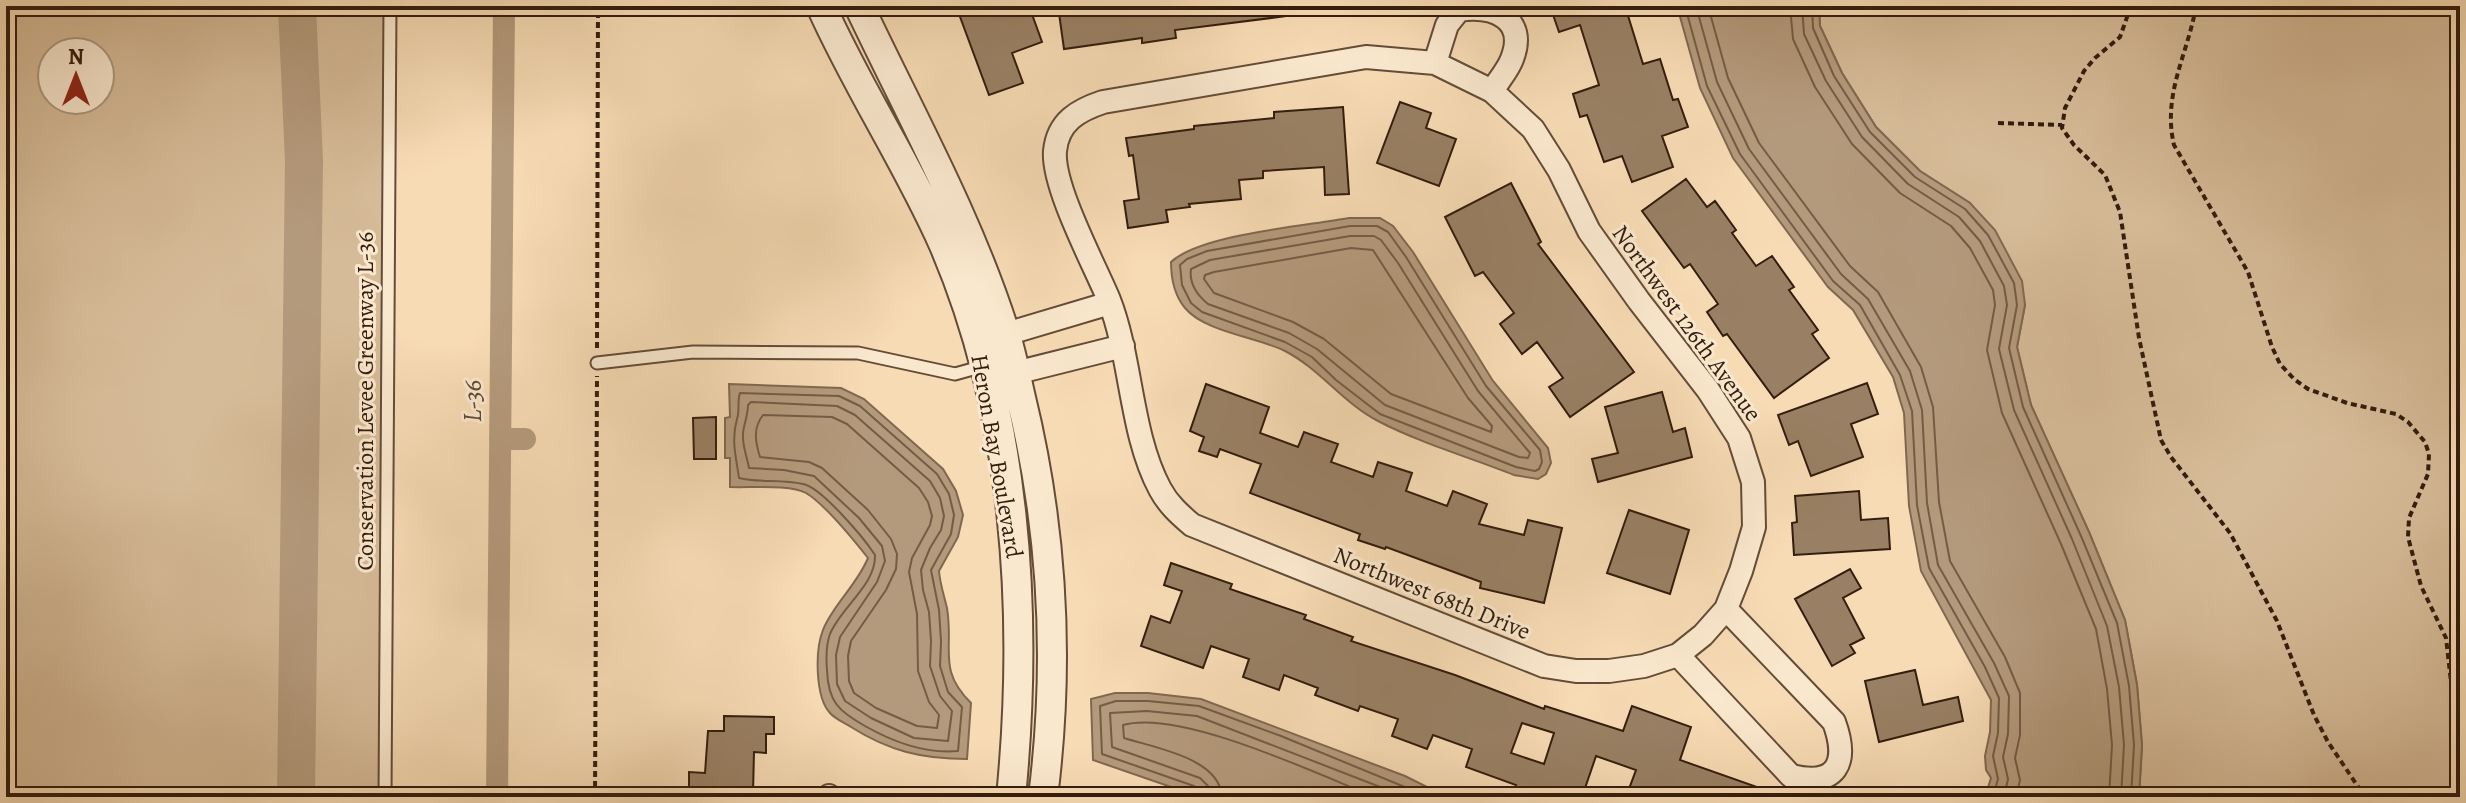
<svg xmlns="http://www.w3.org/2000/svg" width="2466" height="803" font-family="Alegreya,serif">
<rect width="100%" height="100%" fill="#f7dbb4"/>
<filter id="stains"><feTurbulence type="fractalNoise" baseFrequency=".0025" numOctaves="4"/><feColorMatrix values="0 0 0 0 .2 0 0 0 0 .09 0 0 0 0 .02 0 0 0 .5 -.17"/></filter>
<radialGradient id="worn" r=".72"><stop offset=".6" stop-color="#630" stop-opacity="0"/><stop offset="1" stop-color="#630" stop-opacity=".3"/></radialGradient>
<!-- green -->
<path fill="#d6bb98" stroke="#846c53" stroke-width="2" fill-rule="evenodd" d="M6,6H390L385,797H6ZM52,52H100V100H52Z
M1819,6H2460V797H2139L2142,745L2137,685L2125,620L2089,532L2031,405L2017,347L2025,305L1970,203L1920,171L1876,127L1842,73L1820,26Z"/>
<!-- water -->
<path fill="#b49a7c" stroke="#806850" stroke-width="2" d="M1677,6H1819L1820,26L1842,73L1876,127L1920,171L1970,203L1995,230L2022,281L2025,305L2017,347L2031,405L2089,532L2125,620L2137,685L2142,745L2139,797H1985L1991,778L1986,770L1985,756L1990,732L1991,700L1921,571L1909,506L1904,413L1893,377L1853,310L1828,287L1733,158L1700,88Z
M1349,218H1380L1393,226L1413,252L1493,381L1548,448L1551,463L1546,474L1538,479L1514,475C1471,458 1418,442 1378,421C1343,403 1320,369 1285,351C1257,337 1205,332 1185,308C1175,296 1171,278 1171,262C1201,234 1306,226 1349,218Z
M729,384L841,388L864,399L943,469L956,491L963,515L958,537L939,571C940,584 944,595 947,608C954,650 937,669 971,703L967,759C922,759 889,751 851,727C845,723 835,719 830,713C815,697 815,650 823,630C832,606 857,585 868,558C853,539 826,505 806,493C790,484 749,488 730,487V458H725V418L730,417Z
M1115,693H1148L1201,699L1405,776L1447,797H1200L1093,760L1091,699Z"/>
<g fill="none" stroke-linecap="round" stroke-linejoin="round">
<!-- shore -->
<path stroke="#745c45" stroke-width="2" d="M1685,6L1707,86L1740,154L1833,281L1860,305L1900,375L1912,411L1917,505L1929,568L1985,667L1999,698L1998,733L1993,756L1998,779L1993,797
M1696,6L1717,82L1749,149L1841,274L1868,299L1910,371L1922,410L1927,503L1938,565L1994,663L2009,696L2008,734L2003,757L2008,779L2004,797
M1708,6L1728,78L1759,143L1850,266L1878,292L1921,367L1933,407L1939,502L1950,561L2005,657L2020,693V735L2015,758L2020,780L2016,797
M1790,6L1793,39L1815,87L1852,144L1900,193L1951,226L1970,248L1993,290L1995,305L1987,350L2002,413L2061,544L2096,629L2107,689L2112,745L2109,797
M1802,6L1804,34L1826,81L1862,137L1908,184L1959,217L1980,241L2004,286L2007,305L1999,349L2014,410L2072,539L2107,626L2119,687L2124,745L2121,797
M1812,6L1813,28L1834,76L1870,132L1915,177L1965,209L1988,235L2014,283L2017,305L2009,348L2023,407L2081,536L2117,623L2129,686L2134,745L2131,797
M1350,226H1377L1388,232L1406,257L1486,386L1540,450L1542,462L1539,469L1535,471L1516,467L1380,414L1336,380L1312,357L1285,342L1202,312L1191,303L1182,285L1180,265L1187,259L1207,251Z
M1350,236H1374L1381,240L1398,263L1478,391L1530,453L1528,458L1519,457L1385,405L1317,349L1289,333L1208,304C1197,295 1189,283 1191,269L1210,260Z
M1351,248L1373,250L1468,398L1492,426L1491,432L1391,394L1324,339L1293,322L1214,293L1204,279L1205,275L1214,272Z
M740,393L839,396L860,406L937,474L949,494L954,515L951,534L931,570L939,610L941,641L940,666L948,692L962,707L958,751C925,754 893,742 865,726C838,711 828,701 827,670C826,658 826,645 830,634C841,607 876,585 875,555C864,538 821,487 803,484C782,479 759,483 739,478C736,457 731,440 737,419C740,410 737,401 740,393Z
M751,402L837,406L855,415L930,481L940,498L944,516L941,530L930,548L921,570L923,590L929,612L931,641L930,666L940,696L952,711L948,741L914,738L871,718L845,701L837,684L836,655L840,637L877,582L885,561L882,546L859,518L814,476L784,470L749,468C747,456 742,446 743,433C744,424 748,415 748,405Z
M763,415L832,417L847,424L919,488L928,502L932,516L930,525L912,558L909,572L917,614L918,671L929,702L939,715L937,728L917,726L876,708L854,693L849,681L848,656L851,641L886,590L896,569L897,554L891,539L868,510L822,468L809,462L760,457C755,441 753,428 763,415Z
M1200,797L1199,791L1194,786L1102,754L1100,706L1116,701H1148L1199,706L1281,736L1429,797
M1210,797L1208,786L1200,778L1112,747L1110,713L1147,711L1197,716L1406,797
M1222,797C1220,758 1155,748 1124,738L1123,725C1181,709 1317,774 1375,797"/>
<!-- canal -->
<path stroke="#b49a7c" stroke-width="22" d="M500,439H525
M497,797L504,6"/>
<!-- river -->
<path stroke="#b49a7c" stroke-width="38" d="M296,797L304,161L297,6"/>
</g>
<!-- building -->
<path fill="#998064" stroke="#331d0e" stroke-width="2" fill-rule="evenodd" d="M956,6H1029L1042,42L1012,53L1023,83L989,95Z
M1058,6H1286L1287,16L1175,30L1176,38L1142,43V38L1064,49Z
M1550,6H1625L1643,64L1660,59L1673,100L1678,99L1688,127L1662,136L1673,167L1632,182L1622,156L1604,162L1587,115L1580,117L1573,94L1599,85L1580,25L1559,32Z
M1400,102L1431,113L1426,128L1456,139L1439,186L1377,163Z
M1343,107L1349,194L1325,195L1324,167L1263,171V178L1239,180L1241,199L1189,204L1190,207L1166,210L1168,222L1128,228L1124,201L1139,199L1133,155L1129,156L1126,138L1194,129V126L1274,118V112Z
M1686,179L1707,207L1715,201L1736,230L1732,233L1756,266L1772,256L1794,287L1789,290L1818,330L1812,334L1829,358L1774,398L1727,334L1723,336L1707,312L1718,304L1690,264L1684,268L1642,211Z
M1511,183L1541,242L1538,244L1634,372L1570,417L1549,387L1563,378L1537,342L1522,354L1500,324L1514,313L1483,272L1475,276L1445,217Z
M1867,383L1878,414L1851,424L1863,457L1811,476L1798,441L1789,445L1778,415Z
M1206,384L1269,407L1260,433L1298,447L1304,432L1338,444L1331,462L1373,477L1378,462L1412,473L1406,491L1447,506L1453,491L1487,504L1479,524L1524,535L1528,520L1562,528L1544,603L1480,588L1481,582L1386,547L1385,549L1358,540L1360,534L1250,493L1261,464L1220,449L1217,457L1199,451L1204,437L1190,431Z
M1662,392L1673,432L1685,428L1692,457L1598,482L1592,459L1618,453L1605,407Z
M716,417V459H694L693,418Z
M1859,491L1861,520L1888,518L1890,549L1794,555L1792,523L1797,522L1795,496Z
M1629,510L1689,530L1670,594L1607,573Z
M1171,563L1232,584L1230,589L1306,615L1304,619L1353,637L1351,641L1455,675L1544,709L1545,706L1623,731L1632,706L1691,727L1680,760L1777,794L1776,797H1651L1629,789L1636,770L1596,756L1582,797H1538L1514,789L1516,785L1466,767L1472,749L1433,735L1427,749L1392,736L1398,719L1360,706L1358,711L1315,695L1318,688L1284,675L1279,690L1243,677L1249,659L1211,646L1203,668L1141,646L1151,616L1170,623L1182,591L1164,585ZM1522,723L1554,733L1544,764L1511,753Z
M1850,569L1861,588L1843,598L1864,638L1850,645L1855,653L1832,666L1795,599Z
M1915,670L1923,705L1958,697L1963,721L1879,742L1865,681Z
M724,716L774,717V734H766V753L754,752L753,793L689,792V772L705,773L708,731H724Z"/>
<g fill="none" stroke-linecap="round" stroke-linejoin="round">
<!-- service casing -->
<g stroke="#644c38" stroke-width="15">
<path id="service" d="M597,363L693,352L858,353L955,374L973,369L980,359
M385,797L390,6"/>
</g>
<!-- minor casing -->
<g stroke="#644c38" stroke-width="26">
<path id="minor" d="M1366,57L1435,63L1492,91L1533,129L1559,170L1589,231L1639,301L1708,390L1739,438L1753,482L1754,527L1741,571L1726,609L1703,635L1678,655L1644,666L1609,671H1576L1544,666L1192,525C1179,514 1168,504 1160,489C1130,433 1132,359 1109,300C1094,264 1052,186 1055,151C1058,121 1079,110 1103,102Z
M1435,63L1447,25L1459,10C1493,5 1528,18 1512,59C1508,70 1498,81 1492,91
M1110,303L1006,334L983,356L1015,373L1123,346
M1678,655L1791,776C1837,787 1849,763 1834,722L1726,609
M829,796V797"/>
</g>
<!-- tertiary casing -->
<g stroke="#644c38" stroke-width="32">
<path id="tertiary" d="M821,6C857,87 907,162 943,243C1017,414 1029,614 1011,797
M859,6C910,114 969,219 1005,333C1012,354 1016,377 1021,398C1053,530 1060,663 1043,797"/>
</g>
<!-- path -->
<path stroke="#331d0e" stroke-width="4" stroke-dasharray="6 4" stroke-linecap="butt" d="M2131,6L2120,37L2095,58L2084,71L2065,108L2062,128L2074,145L2105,175L2120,212L2139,338L2161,440L2171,457L2230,533L2277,621L2314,715L2328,742L2365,797
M2196,6C2188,54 2162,94 2174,145L2248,272L2272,347L2280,364L2294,379L2308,389L2347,403L2396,414L2408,422L2425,442L2429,454L2428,474L2409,518L2408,537L2421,586L2446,638L2451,682L2460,708
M1998,123L2062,125
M597,348L598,6
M595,797L597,376"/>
<!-- service -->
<use href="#service" stroke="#fae8ce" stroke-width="11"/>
<!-- minor -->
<use href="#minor" stroke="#fae8ce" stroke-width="22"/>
<!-- tertiary -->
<use href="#tertiary" stroke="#fae8ce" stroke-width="28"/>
</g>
<g text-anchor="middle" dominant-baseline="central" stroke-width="6" stroke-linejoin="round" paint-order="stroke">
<!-- street labels -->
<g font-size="24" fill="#331d0e" stroke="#fae8ce">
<text transform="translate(1687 323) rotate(54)">Northwest 126th Avenue</text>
<text transform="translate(365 401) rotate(-90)">Conservation Levee Greenway L-36</text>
<text transform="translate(997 456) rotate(80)">Heron Bay Boulevard</text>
<text transform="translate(1432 593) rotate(22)">Northwest 68th Drive</text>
</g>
<!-- water labels -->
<g font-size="26" font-style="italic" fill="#604934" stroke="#fae8ce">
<text transform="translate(472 401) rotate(-90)">L-36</text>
</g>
</g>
<!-- margin -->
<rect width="2466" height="803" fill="none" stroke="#f7dbb4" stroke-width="32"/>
<rect x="8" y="8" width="2450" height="787" fill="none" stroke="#331d0e" stroke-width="4"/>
<rect x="16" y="16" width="2434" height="771" fill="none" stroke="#331d0e" stroke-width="2"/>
<!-- north arrow -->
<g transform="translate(76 76)"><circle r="38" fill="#fae8ce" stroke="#aa9781" stroke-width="2"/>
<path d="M0-6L14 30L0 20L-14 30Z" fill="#8f2418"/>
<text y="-12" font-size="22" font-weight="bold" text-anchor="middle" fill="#331d0e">N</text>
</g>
<rect width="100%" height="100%" filter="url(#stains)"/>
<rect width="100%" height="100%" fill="url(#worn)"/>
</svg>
